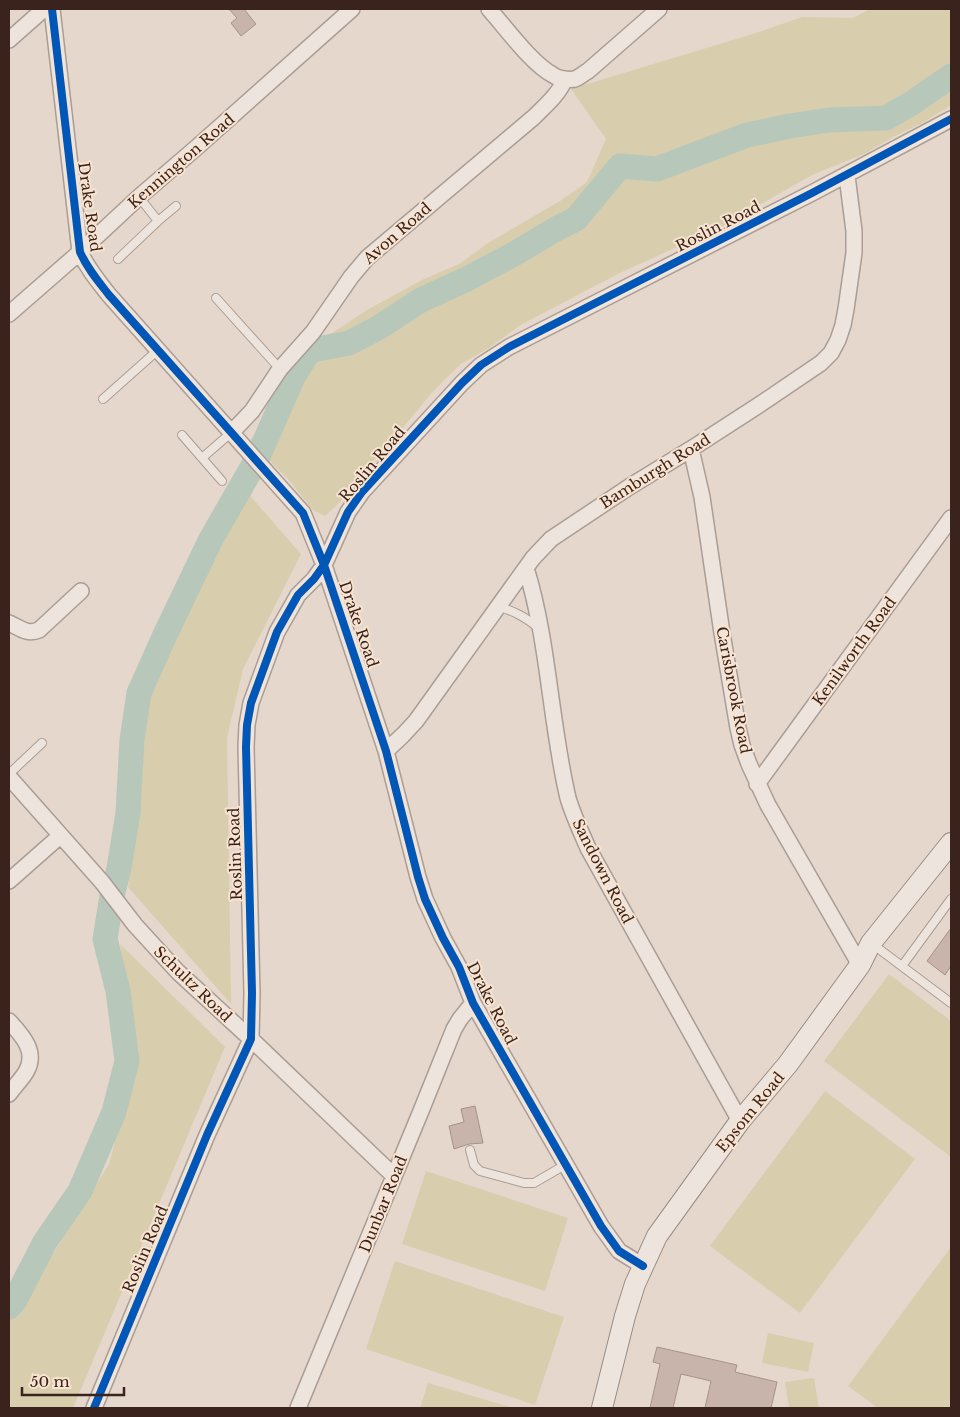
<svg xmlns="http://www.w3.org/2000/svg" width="960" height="1417" font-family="'Libre Baskerville',serif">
<rect width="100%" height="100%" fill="#e5d7cb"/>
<!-- green -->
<path fill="#d8cead" d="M870,9H951V105L924,122L895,136L864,154L812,175L719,228L624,271L585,291L519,326L489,348L462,363L443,381L429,396L392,441L364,470L340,502L325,516L313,510L288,479L250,441L258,429L273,397L288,372L308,347L329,335L367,310L422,280L461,263L488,243L560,201L587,182L606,139L571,89L756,33L802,17L853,18Z
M246,491L301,554L243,669L227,738L231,1004L128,887L140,805L147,684Z
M120,944L225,1047L73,1408H9V1319L27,1296L109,1164L139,1053Z
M889,974L951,1021V1157L824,1061Z
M825,1091L915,1159L800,1313L710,1246Z
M426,1171L568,1218L545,1291L402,1244Z
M951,1247V1408H878L848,1386Z
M395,1261L564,1317L535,1405L366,1349Z
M768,1333L814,1343L808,1372L762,1363Z
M814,1378L819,1408H789L785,1382Z
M428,1383L513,1408H420Z"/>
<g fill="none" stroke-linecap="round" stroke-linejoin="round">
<!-- river -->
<path stroke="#b7c8ba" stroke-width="25" d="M9,1307L15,1300L45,1242L80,1191L114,1112L127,1061L118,991L105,939L112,896L119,868L128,813L132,740L139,693L164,637L211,539L257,459L293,377L306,356L312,350L349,343L378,328L421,300L465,280L514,254L556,229L576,219L620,166L657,169L747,135L790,126L829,120L886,118L912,103L951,76"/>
</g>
<!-- building -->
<path fill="#c9b4ac" stroke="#a5928a" d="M229,9H244L256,24L241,36L231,23L237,18Z
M951,928V966L945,975L927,961Z
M475,1106L483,1143L469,1144L454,1149L449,1126L464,1122L461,1109Z
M657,1347L737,1365L735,1372L777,1382L771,1408H705L711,1381L681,1374L673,1408H650L660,1364L653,1362Z"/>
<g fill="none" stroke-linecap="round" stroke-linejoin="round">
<!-- lane casing -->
<g stroke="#aa9d95" stroke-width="10">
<path id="lane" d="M158,221L176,206
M118,259L158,221L139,197
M216,298L280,369
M103,399L158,350
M182,435L222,481
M202,458L232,432
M499,607C515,611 526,618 539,628
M9,774L42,743
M871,943L951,1003
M902,966L951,899
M470,1150L474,1165L480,1171L524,1183H534L565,1165"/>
</g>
<!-- street casing -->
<g stroke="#aa9d95" stroke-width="18">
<path id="street" d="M52,9L80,252C87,268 98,281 109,295L303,513L324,565L386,751L418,877L425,899L443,938L459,967L473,1003L601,1226L619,1251L643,1266
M489,9C506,28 531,63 553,75C558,79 569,80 575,79C580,77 584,73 588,71L659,9
M9,40L44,9
M9,314L80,252L139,197L196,148L352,9
M232,432L252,411L280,369L313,332L351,277L367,258L534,117C546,105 559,94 565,79
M691,449L702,497L722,633L738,728L742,745L749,764L768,805L860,965
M526,568C549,643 550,722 568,798C573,815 581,832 588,848L740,1121
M9,623C20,628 27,635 39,630L81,591
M386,751L403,735L416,721L533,558L551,539L629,487L691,449L762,403L821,363L831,353L838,340L843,325L846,309L854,253V231L847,176
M9,777L102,882L135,925L178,972L251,1039L394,1176
M757,784L951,518
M9,881L60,836
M9,1021C22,1035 38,1052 26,1072C21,1080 14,1087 9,1094
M94,1408L207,1135L251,1039L252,993L246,747L247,725L251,703L277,632L298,595L314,579L324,565L348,512L362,492L462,383L481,365L509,347L812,193L951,119
M298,1408L421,1111L454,1029L460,1019L473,1003"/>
</g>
<!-- secondary casing -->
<g stroke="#998c85" stroke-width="22">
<path id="secondary" d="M602,1408L625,1316L635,1284L657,1236L740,1121L788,1064L860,965L871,943L951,843"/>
</g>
<!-- lane -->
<use href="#lane" stroke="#ede5dd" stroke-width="8"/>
<!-- street -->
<use href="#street" stroke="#ede5dd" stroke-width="15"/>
<!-- secondary -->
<use href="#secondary" stroke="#ede5dd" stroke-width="20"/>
<!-- cycleway casing -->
<g stroke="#f7e3d0" stroke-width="11">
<path id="cycleway" d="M52,9L80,252C87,268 98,281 109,295L303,513L324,565L386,751L418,877L425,899L443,938L459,967L473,1003L601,1226L619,1251L643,1266
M94,1408L207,1135L251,1039L252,993L246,747L247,725L251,703L277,632L298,595L314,579L324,565L348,512L362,492L462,383L481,365L509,347L812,193L951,119"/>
</g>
<!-- cycleway -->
<use href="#cycleway" stroke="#0057b8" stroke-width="8"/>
</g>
<g text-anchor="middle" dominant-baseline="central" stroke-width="4" stroke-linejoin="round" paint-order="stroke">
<!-- street labels -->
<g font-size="15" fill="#39231c" stroke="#f7e3d0">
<text transform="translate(181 161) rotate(-41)">Kennington Road</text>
<text transform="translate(90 207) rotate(82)">Drake Road</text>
<text transform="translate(718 226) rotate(-27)">Roslin Road</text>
<text transform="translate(397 233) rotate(-41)">Avon Road</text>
<text transform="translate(372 464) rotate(-50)">Roslin Road</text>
<text transform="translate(655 471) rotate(-32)">Bamburgh Road</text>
<text transform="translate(359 624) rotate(71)">Drake Road</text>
<text transform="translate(854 651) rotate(-54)">Kenilworth Road</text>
<text transform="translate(734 690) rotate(79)">Carisbrook Road</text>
<text transform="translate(235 854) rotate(-92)">Roslin Road</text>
<text transform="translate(603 871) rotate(63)">Sandown Road</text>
<text transform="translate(193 984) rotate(44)">Schultz Road</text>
<text transform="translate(492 1003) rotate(63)">Drake Road</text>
<text transform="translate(750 1112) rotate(-51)">Epsom Road</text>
<text transform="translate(383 1204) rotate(-68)">Dunbar Road</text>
<text transform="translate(145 1249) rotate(-67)">Roslin Road</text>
</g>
</g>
<!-- border -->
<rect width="960" height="1417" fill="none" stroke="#39231c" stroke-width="20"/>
<!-- scale -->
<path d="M22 1387v8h102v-8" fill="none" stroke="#39231c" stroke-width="2.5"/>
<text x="30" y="1387" font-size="15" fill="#39231c" stroke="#f7e3d0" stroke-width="4" paint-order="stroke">50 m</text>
</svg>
